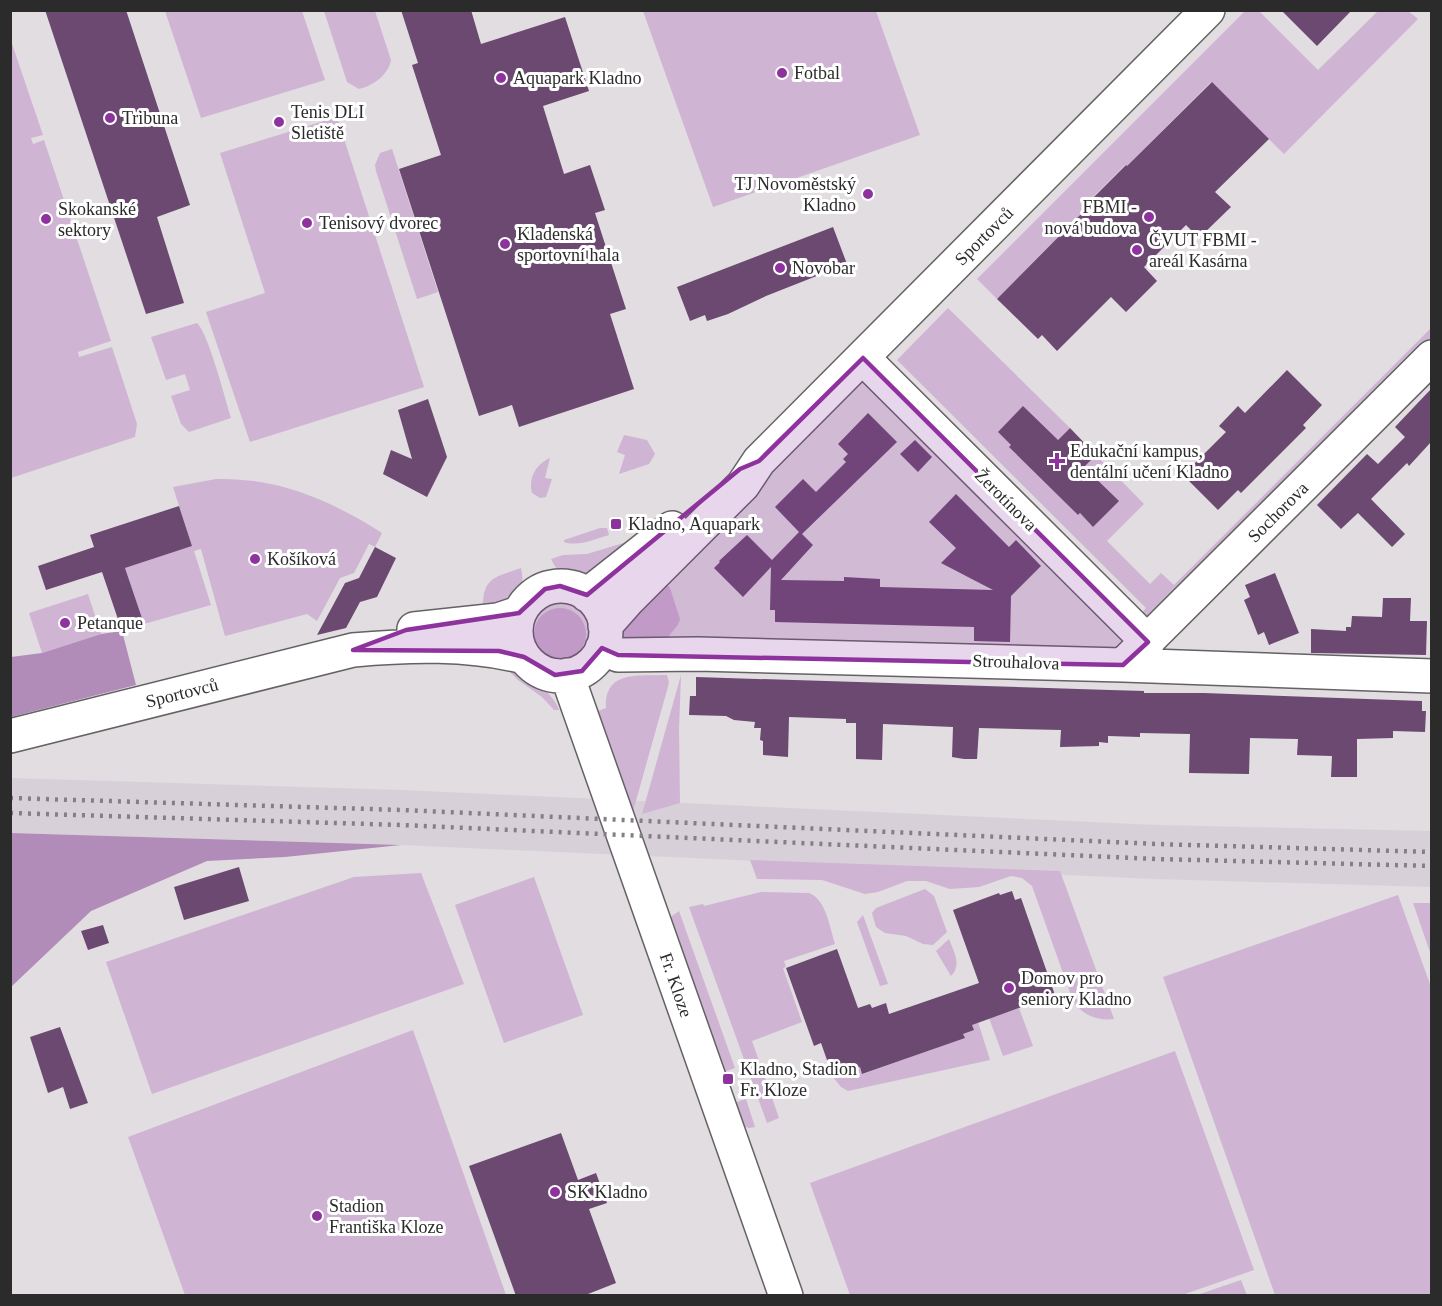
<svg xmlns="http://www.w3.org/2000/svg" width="1442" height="1306" font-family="'Times New Roman',serif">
<rect width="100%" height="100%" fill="#e1dde1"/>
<!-- built -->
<path fill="#d8d0d9" d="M11,778L403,790L1157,825L1431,831L1432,887L1155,879L401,845L11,833Z"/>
<!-- green -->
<path fill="#cfb4d3" d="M165,11H302L325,80L201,118Z
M324,11H375L391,60C389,74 373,86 359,89L347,82Z
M643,11H876L920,135L713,207Z
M1245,11H1259L1318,70L1378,11H1408L1418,19L1284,154L1211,82L1127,166L1125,165L1083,207L1085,210L997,299L977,279Z
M10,38L43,135L31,138L33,144L44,140L111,341L78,352L79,357L112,347L137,424L135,437L11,478Z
M337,117L424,387L250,442L206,312L265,293L220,153Z
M392,149L438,292L417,299L376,171L375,165L380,153Z
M948,308L1070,428L1058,440L998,432L1011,445L1010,447L1078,515L1080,513L1093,527L1118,501L1084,467L1096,455L1144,504L1107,541L1150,584L1161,573L1174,585L1431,328V343L1158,618H1137L1146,608L897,360Z
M197,323C209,335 225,399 231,418L189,432L181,424L171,396L190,390L185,374L166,380L151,337Z
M624,435L647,440L655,454L649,464L619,474L625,455L617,452Z
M550,458L545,478L552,479L546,497L540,498L532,493C528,478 536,464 550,458Z
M216,479C277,477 332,501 382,533L375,547L369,544L354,573L340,578L317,621L307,614L225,636L201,549L194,551L211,605L144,624L125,568L192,546L173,487Z
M600,528H607L609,535C595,539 578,547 564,542V540Z
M630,541L580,583C566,580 558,573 551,559L563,555L587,554Z
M521,568C528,600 506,603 483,612C482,578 492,578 521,568Z
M662,579L670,588L680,619C677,632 666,631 667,648L617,638L616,631Z
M88,594L101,634L42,653L29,613Z
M534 634a26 26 0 1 1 52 0a26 26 0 1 1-52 0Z
M510,664C525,678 552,689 559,710H554L542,697L518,680L506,668Z
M667,675L669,683L632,815L598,711L606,708C604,670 639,676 667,675Z
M681,675L679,729L680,803L642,814Z
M750,860L1060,871L1114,1019C1096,1021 1083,1015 1073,1001L1032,886L1022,878L1011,876L979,887L950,889L926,881H907L878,892L865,894L822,880L757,879Z
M421,873L464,984L152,1094L106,962L354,877Z
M534,877L583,1015L504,1043L455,905Z
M925,889L934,896L947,932L933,945L923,944L906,936L885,933L876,927L872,913L876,908Z
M761,892L809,893C826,899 830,928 835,944L784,961L786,967L783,968L802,1022L752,1041L779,1118L767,1123L689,907L703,904L704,906Z
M1398,895L1431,987V1295H1275L1163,977Z
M1413,903H1431V955Z
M679,911L735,1068L724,1072L668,919Z
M863,915L888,984L880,986L857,922Z
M949,939C954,952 962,965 951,976L936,951Z
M1019,1008L1033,1046L1003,1056L989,1018Z
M978,1022L990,1060L848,1091L841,1087L833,1077L860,1067L863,1074L964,1038L963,1034L973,1030L972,1024Z
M413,1030L506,1295H185L128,1137Z
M1175,1051L1254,1270L1182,1295H850L810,1183Z
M746,1099L755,1127L749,1128L741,1125L734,1103Z
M1241,1280L1247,1295H1197Z"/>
<!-- forest -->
<path fill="#b28cb9" d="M122,631L136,685L11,717V657L42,653L101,634Z
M11,833L401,845L285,857L207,861L91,911L11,987Z"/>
<!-- building -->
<path fill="#6b4971" d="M45,10H126L190,205L157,217L184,303L146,314Z
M401,10H471L481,44L565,17L589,91L543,106L564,174L590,165L605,210L595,213L626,309L610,314L634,389L519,427L512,405L479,416L399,169L441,155L412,65L418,63Z
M1281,10H1352L1317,46Z
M1212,82L1269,139L1215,192L1231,207L1199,238L1186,225L1144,267L1157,281L1126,312L1111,297L1057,351L1042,335L1038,339L997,299L1085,210L1083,208L1126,165L1127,166Z
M833,227L847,264L766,296L728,314L707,321L705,315L690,321L677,287Z
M1287,370L1322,405L1303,425L1306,428L1241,493L1238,490L1218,510L1183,475L1226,432L1219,426L1238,406L1245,413Z
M1431,389V442L1409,466L1407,463L1371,499L1405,534L1392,547L1358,513L1341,529L1317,505L1367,454L1378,464L1405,437L1395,427Z
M428,399L447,457L427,497L383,474L391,450L412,459L398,410Z
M1023,406L1058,440L1070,428L1096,455L1084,467L1119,501L1093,527L1080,513L1078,515L1009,447L1011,445L998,432Z
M868,413L897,442L802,534L813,545L781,580L844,581V577L880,579V587L993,590L941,563L956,548L929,522L956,494L1009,547L1016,540L1041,566L1011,596L1010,642L974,641V627L775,622V610H770L771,567L743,597L714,568L720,562L719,561L747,535L772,560L799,532L775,507L803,479L816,492L846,462L843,459L848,454L838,444Z
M915,440L932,457L918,472L900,454Z
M179,506L192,546L125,568L144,624L122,631L102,572L46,590L38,566L94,547L90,535Z
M375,547L396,558L377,597L360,602L346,628L317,635L345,583L359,578Z
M1275,573L1299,633L1269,645L1264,632L1258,635L1251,617L1244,600L1250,597L1245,585Z
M1383,598H1411L1410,621H1427L1426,655L1311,653V629L1346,631V627H1351L1352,616L1382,617Z
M696,677L1110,690L1144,691V693H1204L1422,701V711H1426L1425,732L1393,731V738L1357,739V777H1331L1332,756L1297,755L1298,739L1250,738L1249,774L1189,773L1190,734L1140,733V737L1108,736V743L1099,742V746L1060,747L1061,730L979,728L977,759H964L952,757L953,727L883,724L882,760L856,759V723H846V719L789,717L788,757L763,755V741L760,740L761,728H754L755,722L734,720L726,716L689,715L690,696H696Z
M239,867L249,901L184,920L174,887Z
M1012,891L1015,900L1021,898L1055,995L972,1025L974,1030L963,1034L965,1038L862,1074L860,1067L833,1077L821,1043L814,1046L786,968L837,949L858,1008L870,1004L872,1008L886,1003L889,1014L979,983L953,910L999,893L1000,895Z
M103,925L109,943L88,950L81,931Z
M60,1027L88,1103L70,1109L63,1087L48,1093L30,1037Z
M561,1133L578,1180L596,1173L607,1203L589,1209L616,1283L583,1296H516L469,1166Z"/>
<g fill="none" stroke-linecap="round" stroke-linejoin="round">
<!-- minor casing -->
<g stroke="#656265" stroke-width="36">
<path id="minor" d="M863,358L1148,642
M516 631a45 45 0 1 1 90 0a45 45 0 1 1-90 0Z
M587,595L672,528
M605,626L628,600L743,485L759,461L1208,10
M414,629L498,620L519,613
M602,648L618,655L698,654L1123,665L1432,676
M1123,665L1432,357
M567,675L786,1296
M10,736L353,650C409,645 468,643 524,657"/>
</g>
<!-- minor -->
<use href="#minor" stroke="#fff" stroke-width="33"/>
<!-- rail -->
<path stroke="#838083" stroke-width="4.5" stroke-dasharray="3 6" stroke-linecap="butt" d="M10,798L402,810L1157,844L1432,852
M10,813L401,825L1156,859L1432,866"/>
</g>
<!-- marked area -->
<path fill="#8e339e" fill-opacity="0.2" stroke="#8e339e" stroke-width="4.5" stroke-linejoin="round" d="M863,358L1148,642L1123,665L618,655L602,648L582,671L555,675L524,657L499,651L353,650L406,630L519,613L545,589L560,586L587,595L740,469L759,461Z"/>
<!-- markers -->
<g fill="#8e339e" stroke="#fff" stroke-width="2">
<circle cx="782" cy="73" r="6"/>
<circle cx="501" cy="78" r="6"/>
<circle cx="110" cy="118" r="6"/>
<circle cx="279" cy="122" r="6"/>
<circle cx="868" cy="194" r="6"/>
<circle cx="1149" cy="217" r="6"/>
<circle cx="46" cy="219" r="6"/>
<circle cx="307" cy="223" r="6"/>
<circle cx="505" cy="244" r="6"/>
<circle cx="1137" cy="250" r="6"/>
<circle cx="780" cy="268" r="6"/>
<path d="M1054 452h6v6h6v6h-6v6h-6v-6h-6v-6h6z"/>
<rect x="610" y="518" width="12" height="12" rx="3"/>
<circle cx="255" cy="559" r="6"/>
<circle cx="65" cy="623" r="6"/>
<circle cx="1009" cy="988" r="6"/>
<rect x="722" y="1073" width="12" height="12" rx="3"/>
<circle cx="555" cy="1192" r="6"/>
<circle cx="317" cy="1216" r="6"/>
</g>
<g text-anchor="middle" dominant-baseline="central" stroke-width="6" stroke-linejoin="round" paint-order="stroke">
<!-- poi labels -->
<g font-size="18" fill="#2c2b2c" stroke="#fff" text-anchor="start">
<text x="794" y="73">Fotbal</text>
<text x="513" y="78">Aquapark Kladno</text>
<text x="291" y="112">Tenis DLI<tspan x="291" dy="21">Sletiště</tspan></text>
<text x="122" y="118">Tribuna</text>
<text x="856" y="184" text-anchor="end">TJ Novoměstský<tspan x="856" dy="21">Kladno</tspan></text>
<text x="1137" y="207" text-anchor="end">FBMI -<tspan x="1137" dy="21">nová budova</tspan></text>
<text x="58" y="209">Skokanské<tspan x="58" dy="21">sektory</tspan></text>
<text x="319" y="223">Tenisový dvorec</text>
<text x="517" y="234">Kladenská<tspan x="517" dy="21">sportovní hala</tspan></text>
<text x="1149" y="240">ČVUT FBMI -<tspan x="1149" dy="21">areál Kasárna</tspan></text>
<text x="792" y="268">Novobar</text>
<text x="1070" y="451">Edukační kampus,<tspan x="1070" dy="21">dentální učení Kladno</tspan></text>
<text x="628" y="524">Kladno, Aquapark</text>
<text x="267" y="559">Košíková</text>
<text x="77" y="623">Petanque</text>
<text x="1021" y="978">Domov pro<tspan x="1021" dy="21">seniory Kladno</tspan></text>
<text x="740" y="1069">Kladno, Stadion<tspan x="740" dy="21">Fr. Kloze</tspan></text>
<text x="567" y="1192">SK Kladno</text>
<text x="329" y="1206">Stadion<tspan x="329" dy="21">Františka Kloze</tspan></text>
</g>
<!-- street labels -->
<g font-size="18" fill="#2c2b2c" stroke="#fff">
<text transform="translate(984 236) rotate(-45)">Sportovců</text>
<text transform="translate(1006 500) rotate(45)">Žerotínova</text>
<text transform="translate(1278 512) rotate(-45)">Sochorova</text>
<text transform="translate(1016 662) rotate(2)">Strouhalova</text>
<text transform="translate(182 693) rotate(-14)">Sportovců</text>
<text transform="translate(676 985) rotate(71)">Fr. Kloze</text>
</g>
</g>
<!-- border -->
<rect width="1442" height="1306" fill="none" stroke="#2c2b2c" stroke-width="24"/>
</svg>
